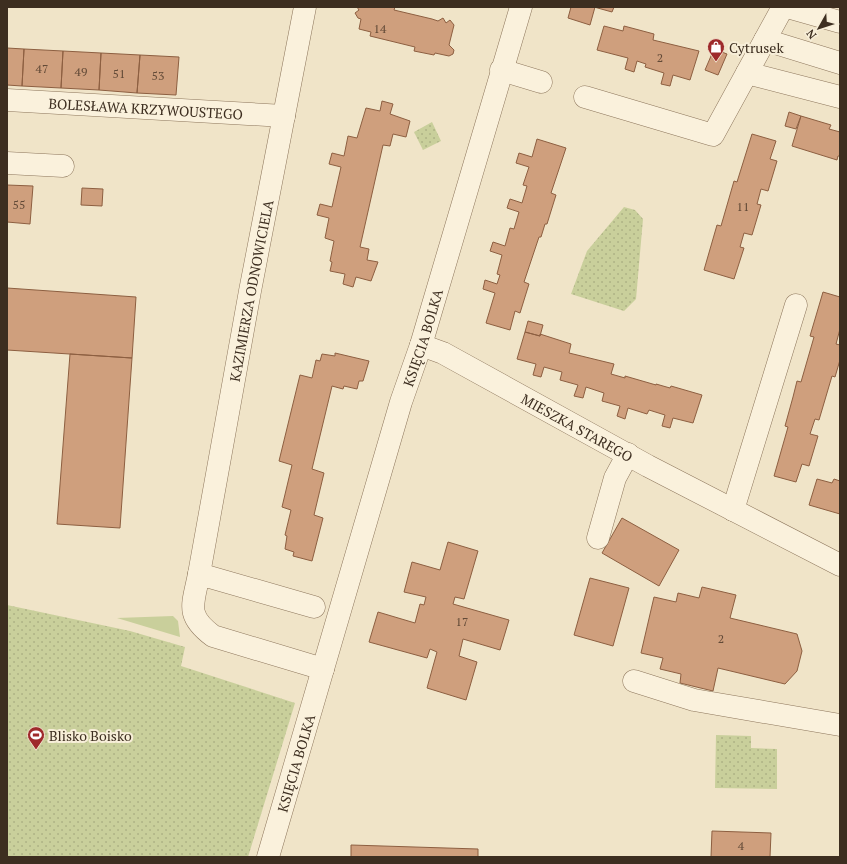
<svg xmlns="http://www.w3.org/2000/svg" width="847" height="864" font-family="'PT Serif',serif">
<defs>
<pattern id="park-dots" width="8" height="8" patternUnits="userSpaceOnUse"><rect width="8" height="8" fill="#c9cf9b"/><path d="M2 2h.1M6 6h.1" fill="none" stroke="#aeb285" stroke-width="1.8" stroke-linecap="round"/></pattern>
</defs>
<rect width="100%" height="100%" fill="#f0e4c8"/>
<!-- green -->
<path fill="#c9cf9b" d="M173,616L178,621L180,637L117,618Z"/>
<!-- park -->
<path fill="url(#park-dots)" d="M432,122L441,141L423,150L414,132Z
M624,207L635,210L643,219L636,299L624,311L571,294L587,251Z
M7,605L130,631L185,647L181,666L295,703L248,857H7Z
M716,735L751,736V748L777,749V789L715,788Z"/>
<!-- building -->
<path fill="#cf9f7d" stroke="#8d5f41" d="M357,7H395L394,10L432,19L438,21L443,18L446,23L450,20L454,25L449,45L454,50L453,54L449,56L435,53L434,55L414,51L415,47L370,36L371,32L359,29L361,19L358,18L355,13L359,10Z
M571,7H595L590,25L568,18Z
M594,7H614L612,12Z
M604,26L623,31L624,26L654,34L653,40L699,51L690,80L673,75L670,86L661,84L664,73L645,67L646,64L637,61L634,72L625,69L628,58L597,50Z
M7,48L24,49L22,86L7,85Z
M24,49L63,51L61,88L22,86Z
M714,49L727,54L718,75L705,70Z
M63,51L101,53L99,90L61,88Z
M101,53L140,55L137,93L99,90Z
M140,55L179,57L176,95L137,93Z
M382,101L393,104L390,114L410,121L406,137L393,134L390,146L383,145L360,247L369,249L367,260L378,262L371,281L356,277L353,287L343,284L345,274L330,271L332,262L330,261L334,241L325,238L329,218L317,215L320,204L332,207L341,167L329,164L332,153L344,156L348,136L357,138L366,108L380,111Z
M789,112L801,116L796,129L785,126Z
M801,116L831,125L829,129L840,132V156H838L837,160L792,146Z
M752,134L776,141L770,159L777,161L768,191L761,189L757,204L761,205L752,235L744,233L740,247L744,248L734,279L704,270L717,225L721,226L734,181L737,182Z
M537,139L566,148L551,193L556,195L547,224H545L541,237H539L524,282L529,284L520,313L515,311L510,330L486,323L495,293L483,289L485,280L497,284L500,275L497,274L502,255L490,251L493,242L505,246L510,228L514,229L519,212L507,208L510,199L522,203L527,186L523,185L529,167L516,163L519,153L532,157Z
M7,185L33,186L30,224L7,222Z
M82,188L103,189L102,206L81,205Z
M7,288L136,297L132,358L7,350Z
M823,292L840,297V329L836,344L840,345V360L835,377L832,376L819,420L815,419L810,434L818,436L809,466L802,464L796,482L774,476L788,427L785,426L793,397L797,381L801,382L814,337L810,336Z
M528,321L543,325L540,336L525,332Z
M525,332L540,336V334L571,344L569,353L614,364L611,374L625,378V376L656,385V384L670,388L671,386L702,395L693,423L673,418L670,428L662,426L665,415L649,410L647,414L628,408L625,419L617,416L620,406L602,401L604,393L586,387L583,398L574,396L578,385L560,380L562,372L544,367L541,377L533,375L536,364L517,359Z
M335,353L369,361L363,381H359L357,389L344,386L343,389L332,386L312,469L324,473L314,515L323,518L312,561L293,556L294,552L285,549L287,536L285,535L291,510L282,507L292,465L279,461L300,375L312,378L316,360L320,361L322,354L335,356Z
M70,354L132,358L120,528L57,524Z
M817,479L832,483L834,479L840,481V514L809,505Z
M622,518L679,550L659,586L602,553Z
M448,542L478,551L464,599L455,597L453,604L509,620L500,650L463,639L459,656L477,662L466,700L427,688L437,652L430,649L427,658L369,642L378,612L415,623L420,604L424,605L426,597L404,592L412,562L440,570Z
M590,578L629,588L613,646L574,635Z
M702,587L736,595L730,618L797,634L802,651L797,671L785,684L718,668L713,691L680,683L681,674L660,669L663,658L641,653L654,597L676,602L678,593L699,598Z
M712,831L771,833L770,857H711Z
M351,845L478,849V857H351Z"/>
<g fill="none" stroke-linecap="round" stroke-linejoin="round">
<!-- minor casing -->
<g stroke="#8d765c" stroke-width="23">
<g id="minor">
<path d="M787,7L840,22"/>
<path d="M765,40L840,63"/>
<path d="M501,70L541,82"/>
<path d="M747,73L840,97"/>
<path d="M585,97L713,135L783,7"/>
<path id="s1" d="M7,100L284,116"/>
<path d="M7,163L63,166"/>
<path id="s2" d="M421,345L443,353L648,466L840,565"/>
<path d="M733,510L796,305"/>
<path d="M598,538L615,478L628,454"/>
<path id="s3" d="M199,574L250,291L305,7"/>
<path d="M314,607L199,574C193,605 185,615 213,636L323,669"/>
<path d="M634,681L694,700L840,725"/>
<path id="s4" d="M268,857L401,402L421,345L521,7"/>
</g>
</g>
<!-- minor -->
<use href="#minor" stroke="#faf1dc" stroke-width="22"/>
</g>
<!-- icons -->
<defs>
<g id="shop-pin" transform="scale(0.9)"><path d="M0 17L-7.5 6A9.5 9.5 0 1 1 7.5 6Z" fill="#9e2a2b" stroke="#f7eed8"/><path d="M-5-2.5h2.3a2.7 3.5 0 0 1 5.4 0H5L5.5 6h-11ZM-1.5-2.5h3a1.5 2.3 0 0 0-3 0Z" fill="#fff"/></g>
<g id="stadium-pin" transform="scale(0.9)"><path d="M0 17L-7.5 6A9.5 9.5 0 1 1 7.5 6Z" fill="#9e2a2b" stroke="#f7eed8"/><path d="M0-5a6.5 5 0 1 0 0 10a6.5 5 0 1 0 0-10ZM-3.5-1.8h7v3.6h-7Z" fill="#fff"/></g>
</defs>
<g fill-rule="evenodd">
<use href="#shop-pin" x="716" y="47"/>
<use href="#stadium-pin" x="36" y="735"/>
</g>
<g text-anchor="middle" dominant-baseline="central" stroke-width="4" stroke-linejoin="round" paint-order="stroke">
<!-- number labels -->
<g font-size="12" fill="#624a37">
<text x="380" y="28">14</text>
<text x="660" y="57">2</text>
<text x="42" y="68">47</text>
<text x="81" y="71">49</text>
<text x="119" y="73">51</text>
<text x="158" y="75">53</text>
<text x="19" y="204">55</text>
<text x="743" y="206">11</text>
<text x="462" y="621">17</text>
<text x="721" y="638">2</text>
<text x="741" y="845">4</text>
</g>
<!-- poi labels -->
<g font-size="14" fill="#3d2e20" stroke="#f7eed8" text-anchor="start">
<text x="729" y="47">Cytrusek</text>
<text x="49" y="735">Blisko Boisko</text>
</g>
<!-- street labels -->
<g font-size="14" fill="#3d2e20" stroke="#f7eed8">
<text stroke="none"><textPath href="#s1" startOffset="139">BOLESŁAWA KRZYWOUSTEGO</textPath></text>
<text stroke="none"><textPath href="#s3" startOffset="288">KAZIMIERZA ODNOWICIELA</textPath></text>
<text stroke="none"><textPath href="#s4" startOffset="542">KSIĘCIA BOLKA</textPath></text>
<text stroke="none"><textPath href="#s2" startOffset="177">MIESZKA STAREGO</textPath></text>
<text stroke="none"><textPath href="#s4" startOffset="98">KSIĘCIA BOLKA</textPath></text>
</g>
</g>
<!-- border -->
<rect width="847" height="864" fill="none" stroke="#3d2e20" stroke-width="16"/>
<!-- north arrow -->
<g transform="translate(819 28) rotate(231)" stroke="#f7eed8" stroke-width="3" paint-order="stroke">
<path d="M0-3L7 15L0 10L-7 15Z" fill="#3d2e20"/>
<text y="-6" font-size="11" font-weight="bold" text-anchor="middle" fill="#3d2e20">N</text>
</g>
</svg>
